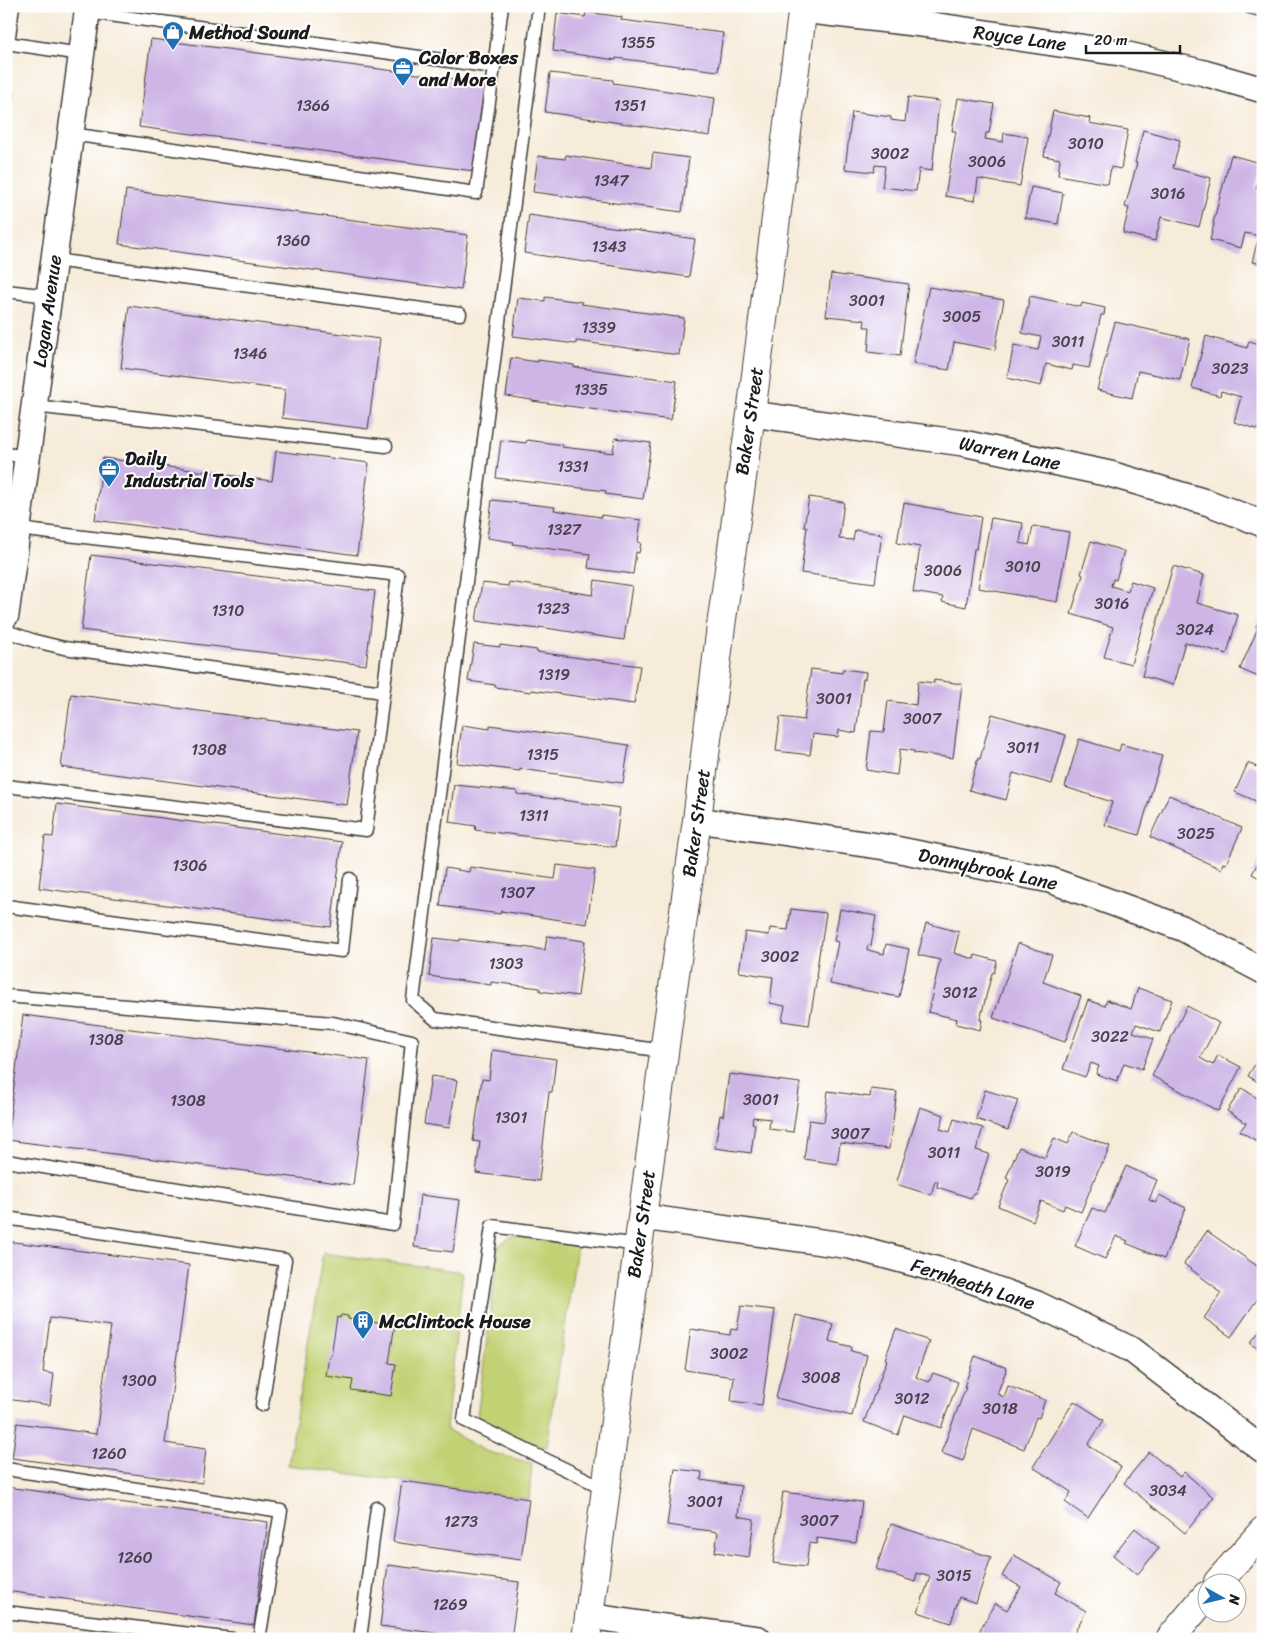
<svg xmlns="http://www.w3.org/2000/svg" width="1269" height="1645" font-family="Sriracha,sans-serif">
<rect width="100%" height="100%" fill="#fff"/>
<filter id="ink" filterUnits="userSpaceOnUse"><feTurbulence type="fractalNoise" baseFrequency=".02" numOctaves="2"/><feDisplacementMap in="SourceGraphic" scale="10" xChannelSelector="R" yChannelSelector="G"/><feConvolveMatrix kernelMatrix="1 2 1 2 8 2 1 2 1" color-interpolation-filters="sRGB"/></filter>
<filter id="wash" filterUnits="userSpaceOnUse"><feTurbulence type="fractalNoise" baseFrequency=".0096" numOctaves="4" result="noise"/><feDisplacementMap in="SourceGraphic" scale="20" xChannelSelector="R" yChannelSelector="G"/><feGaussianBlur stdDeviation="1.12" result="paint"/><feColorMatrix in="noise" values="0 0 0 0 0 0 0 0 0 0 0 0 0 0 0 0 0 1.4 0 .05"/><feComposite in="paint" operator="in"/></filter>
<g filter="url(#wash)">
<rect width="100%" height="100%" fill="#f7ebd9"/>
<!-- green -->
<path fill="#c2d173" stroke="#6f7648" d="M514,1236L577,1246L547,1447L533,1444L477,1417L499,1245Z
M323,1253L463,1272L446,1429L485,1451L532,1463L529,1499L288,1465Z"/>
<g id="blocks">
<!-- building -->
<path fill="#ceb5e6" d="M1248,6H1263V18L1246,13Z
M586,12L622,17L621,20L723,33L718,71L616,58V60L553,51L557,13L585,17Z
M151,39L486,83L474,171L139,127Z
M550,73L613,80V83L715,98L710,136L545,112Z
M6,91L14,92L7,141H6Z
M908,97L939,101L932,171L919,169L916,191L882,187L885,166L875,165L874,172L845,169L852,112L891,117V120L905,122Z
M958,98L994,104L989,133H986L985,139L1003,142L1004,133L1028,137L1020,186L978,179L975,201L945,196L956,131H952Z
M1053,111L1090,118L1089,123L1128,130L1121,169L1111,167L1108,184L1058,175L1060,159L1044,156Z
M1143,130L1180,140L1173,168L1211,178L1199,227L1161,217L1155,241L1123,233L1129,208L1125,207L1137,163H1135Z
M653,153L689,158L682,212L533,192L538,156L565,159L566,155L651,168Z
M1231,155L1263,164L1256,188L1262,189L1260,194L1263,195V264L1252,262L1259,236L1245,233L1241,248L1210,240L1214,224L1213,223Z
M1031,187L1063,193L1058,224L1025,218Z
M126,190L468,235L461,290L119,244Z
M529,215L695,239L689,277L524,253Z
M831,274L909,284L900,356L868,352L870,327H864L865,320L826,316Z
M929,287L1004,300L995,350L954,342L949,370L913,364Z
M1030,296L1081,307L1082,303L1105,308L1104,315H1101L1089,368L1073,365L1072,370L1046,364L1041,386L1007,378L1014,345L1038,350L1041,337L1022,333Z
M545,297L582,302L581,304L684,318L679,355L576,341V344L513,336L518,298L545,301Z
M129,306L380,339L368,429L282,418L285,390L121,368Z
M1115,322L1190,339L1180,380L1138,371L1132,398L1097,390Z
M1206,336L1247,348L1249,341L1263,345V431L1234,422L1241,397L1221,391L1220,396L1192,388Z
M511,358L538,362V360L574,365V367L677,381L671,420L532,401V400L506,396Z
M615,438L651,443L643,499L605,494L606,491L496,478L501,440L526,443L527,440L563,445L562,447L613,453Z
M276,451L369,463L357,555L95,520L103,458L272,481Z
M809,497L844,502L839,539L853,540L855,530L882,534L875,583L801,573L807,527H804Z
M492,500L555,507L554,510L601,517V515L641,520L638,542L641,543L639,553L636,552L633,574L588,568L590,554L513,544L514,542L487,538Z
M904,503L981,517L976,549H974L966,607L942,602L943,597L913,592L920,547L897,543Z
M991,518L1023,523L1020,543L1029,545L1033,526L1069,532L1057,602L978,588Z
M1091,541L1124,551L1116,580L1113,579L1111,586L1128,591L1131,581L1153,588L1131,664L1104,657L1113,627L1071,614L1083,575L1081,574Z
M91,555L375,591L366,665L81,630Z
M1173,566L1204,575L1197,603L1238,615L1227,654L1185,642L1173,685L1142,676Z
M595,580L632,586L624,640L539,627V629L476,621L482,583L508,586L509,582L593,595Z
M1263,611V679L1240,669L1258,628L1256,627Z
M474,644L500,647V645L537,650L536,652L640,666L634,704L531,690V692L495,687V685L468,681Z
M811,669L842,673L843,669L866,672L865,679H863L856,733L839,730L838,737L813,734L810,755L776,751L780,717L804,720Z
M934,680L962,684L953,758L914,753V751L900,749L897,775L866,770L871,731L884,732L888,701L916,705L918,681L934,683Z
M71,694L357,732L347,805L61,767Z
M992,714L1066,735L1052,784L1013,773L1006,800L969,790L978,758L980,759Z
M462,725L490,729V725L629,745L623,783L520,769V771L457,763Z
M1079,739L1119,751L1121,744L1162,756L1139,835L1105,825L1112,802L1065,787Z
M1248,763L1263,770V804L1235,792Z
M454,785L517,791V794L620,808L615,847L475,830L476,826L449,822Z
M1169,795L1242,828L1226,864L1223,863L1221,869L1150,837Z
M57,804L342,842L331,927L39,888L45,836L53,837Z
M1263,854V880L1252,874Z
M557,865L595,870L587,924L501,911L500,914L440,906L445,868L469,872L470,867L555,879Z
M791,909L826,913L822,940H821L816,977H817L809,1025L782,1021L785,1006L770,1003L773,977L739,972L745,932L769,935L770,928L788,930Z
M840,909L876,916L871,946L868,945L867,950L884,954L886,944L909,949L899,997L830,984L838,942L834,941Z
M926,923L959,932L954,953L974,959L975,955L997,961L994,973H992L980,1020H982L980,1030L956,1024L957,1019L928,1012L940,960L918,955Z
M547,936L585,941L578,996L540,991V988L491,982V985L429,976L434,938L460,941V939L545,950Z
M1018,943L1052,955L1043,982L1081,996L1065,1042L993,1018Z
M1138,988L1172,1000L1160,1032L1136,1024L1133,1032L1153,1039L1142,1069L1124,1063L1117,1081L1096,1074L1099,1066L1091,1063L1085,1077L1063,1069L1088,1000L1105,1006L1107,1000L1131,1009Z
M1187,1006L1219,1023L1200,1058L1213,1065L1218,1055L1241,1067L1218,1111L1152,1076Z
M23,1015L369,1060L353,1185L7,1140Z
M492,1050L556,1059L552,1092H549L539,1181L476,1173L480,1142L473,1141L482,1079L489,1080Z
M1263,1051V1085L1248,1076Z
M729,1074L800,1083L793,1132L769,1129L770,1119L753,1117L752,1123L755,1124L751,1153L715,1148L720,1115L723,1116Z
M431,1076L457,1080L449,1128L424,1124Z
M1242,1088L1260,1100L1263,1096V1145L1240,1131L1246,1123L1227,1111Z
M871,1089L897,1092L889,1149L840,1143L837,1164L804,1159L809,1120L824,1122L828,1091L870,1097Z
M985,1090L1018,1100L1008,1130L976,1119Z
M920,1107L944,1115L940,1129L950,1132L954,1119L983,1128L976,1150L989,1154L976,1193H973L971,1198L937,1187L938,1181H935L931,1195L896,1184Z
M1073,1132L1110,1146L1103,1163H1101L1081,1212L1065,1205L1063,1210L1041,1201L1033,1221L998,1206L1009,1180L1006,1178L1019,1147L1045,1158L1054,1138L1068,1144Z
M1126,1166L1157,1180L1149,1200L1156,1203L1159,1195L1186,1208L1164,1259L1126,1243L1128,1241L1116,1236L1105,1259L1075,1246L1092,1208L1105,1213Z
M420,1195L460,1200L453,1252L414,1247Z
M1207,1231L1263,1270V1291L1231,1337L1204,1318L1221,1293L1215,1289L1216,1288L1184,1264Z
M6,1241L189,1265L165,1443L206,1449L202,1483L12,1458L17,1423L96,1434L111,1326L50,1318L43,1372L54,1374L50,1405L6,1399Z
M741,1306L775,1310L762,1405L731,1401L734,1377L685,1370L691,1329L730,1335L731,1329L737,1330Z
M341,1315L348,1316V1319L385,1324V1321L395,1323L389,1363L396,1364L391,1396L351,1390L353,1380L326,1376L329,1356H331L337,1317L340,1318Z
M796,1315L833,1324L829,1341L852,1347L851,1351L867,1355L852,1416L776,1398Z
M1263,1327V1353L1250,1343Z
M896,1329L929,1341L916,1377L929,1382L933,1373L958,1382L941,1428L905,1415L898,1435L864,1422L887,1360L885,1359Z
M975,1356L1007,1368L997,1394L1004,1397L1008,1386L1045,1400L1039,1418L1036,1417L1024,1449L973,1429L963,1461L941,1453L966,1387H964Z
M1074,1401L1104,1420L1088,1445L1121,1467L1088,1518L1065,1502L1071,1492L1033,1467Z
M1149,1452L1180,1477L1184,1472L1213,1497L1209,1501L1210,1502L1185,1533L1124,1483Z
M675,1469L702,1472L701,1480L741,1486L738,1516L754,1519L749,1557L715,1552L718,1532L667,1525Z
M402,1481L529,1499L521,1560L393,1542Z
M6,1487L268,1522L254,1625L6,1591Z
M783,1492L862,1502L856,1543L817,1538V1544L809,1543L806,1567L773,1563Z
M891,1524L991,1557L976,1603L959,1597L951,1623L918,1612L930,1577L917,1573L915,1582L876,1569Z
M1135,1528L1159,1548L1137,1575L1113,1555Z
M1014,1555L1061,1582L1055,1593L1086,1611L1071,1639H1020L1013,1635L1011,1639H979L976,1637L995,1603L1007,1610L1021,1587L1002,1576Z
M388,1565L519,1582L511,1639H482L380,1626Z"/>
</g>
</g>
<g filter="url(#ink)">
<use href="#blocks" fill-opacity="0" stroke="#3d3b38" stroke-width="1"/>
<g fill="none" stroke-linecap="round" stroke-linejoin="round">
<!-- lane casing -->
<g stroke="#3d3b38" stroke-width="15">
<path id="lane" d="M539,6L413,1000L435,1019L664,1051
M87,12L494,67L502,6
M6,43L81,54
M8,44L13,6
M71,134L476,193L494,67
M54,260L460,314
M6,291L49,296
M34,406L386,446
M6,454L28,457
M6,631L35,641L64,648L383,692
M6,786L366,830L398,575L18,529
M6,906L342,951L350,879
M6,996L333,1023L412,1041L393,1224L6,1161
M6,1218L285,1260L262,1405
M6,1469L281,1511L259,1639
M606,1489L464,1420L492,1226L639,1245
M6,1612L233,1639
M360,1639L377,1508"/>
</g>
<!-- street casing -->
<g stroke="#3d3b38" stroke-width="28">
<path id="street" d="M802,10L939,26L1120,53L1204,73L1263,90
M751,414L963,443L1110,474L1209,503L1263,524
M6,615L88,6
M697,820L885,847L1050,880L1182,928L1263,971
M643,1217L850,1246L957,1275L1037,1304L1132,1350L1263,1450
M589,1616L648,1625L758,1639"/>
</g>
<!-- secondary casing -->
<g stroke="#3d3b38" stroke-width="30">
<path id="secondary" d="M1218,1582L1263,1531
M586,1639L668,1023L697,820L721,626L751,414L803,6
M1170,1639L1206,1596"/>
</g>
<!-- lane -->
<use href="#lane" stroke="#fff" stroke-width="12"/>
<!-- street -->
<use href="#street" stroke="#fff" stroke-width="25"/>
<!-- secondary -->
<use href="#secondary" stroke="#fff" stroke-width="28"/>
</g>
</g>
<!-- icons -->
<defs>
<g id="shop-pin" transform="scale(1.125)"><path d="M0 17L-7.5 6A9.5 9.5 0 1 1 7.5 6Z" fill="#1f6fb2" stroke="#fff"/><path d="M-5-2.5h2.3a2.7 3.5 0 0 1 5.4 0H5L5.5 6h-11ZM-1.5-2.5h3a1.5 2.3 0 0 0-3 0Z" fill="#fff"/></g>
<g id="office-pin" transform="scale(1.125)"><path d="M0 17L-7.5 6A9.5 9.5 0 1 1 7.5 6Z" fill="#1f6fb2" stroke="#fff"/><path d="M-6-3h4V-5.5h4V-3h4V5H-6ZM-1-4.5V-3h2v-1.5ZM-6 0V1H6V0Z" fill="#fff"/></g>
<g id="building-pin" transform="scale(1.125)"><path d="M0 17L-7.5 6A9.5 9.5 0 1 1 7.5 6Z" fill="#1f6fb2" stroke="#fff"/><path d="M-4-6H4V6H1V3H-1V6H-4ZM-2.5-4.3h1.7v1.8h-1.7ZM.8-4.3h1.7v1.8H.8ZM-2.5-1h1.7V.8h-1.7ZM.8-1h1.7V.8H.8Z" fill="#fff"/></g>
</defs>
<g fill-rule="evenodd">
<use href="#shop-pin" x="173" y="32"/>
<use href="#office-pin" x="403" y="68"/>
<use href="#office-pin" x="109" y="469"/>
<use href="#building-pin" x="363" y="1321"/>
</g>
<g text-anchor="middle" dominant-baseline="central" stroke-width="4" stroke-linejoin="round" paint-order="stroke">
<!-- number labels -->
<g font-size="16" fill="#48424e">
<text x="638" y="42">1355</text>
<text x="313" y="105">1366</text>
<text x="630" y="105">1351</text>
<text x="1086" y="143">3010</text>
<text x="890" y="153">3002</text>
<text x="987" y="161">3006</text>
<text x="611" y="180">1347</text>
<text x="1168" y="193">3016</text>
<text x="293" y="240">1360</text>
<text x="609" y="246">1343</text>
<text x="867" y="300">3001</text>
<text x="962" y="316">3005</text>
<text x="599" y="327">1339</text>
<text x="1068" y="341">3011</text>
<text x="250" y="353">1346</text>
<text x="1230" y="368">3023</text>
<text x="591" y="389">1335</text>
<text x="573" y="466">1331</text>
<text x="564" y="529">1327</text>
<text x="1023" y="566">3010</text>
<text x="943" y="570">3006</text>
<text x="1112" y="603">3016</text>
<text x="553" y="608">1323</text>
<text x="228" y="610">1310</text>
<text x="1195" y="629">3024</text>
<text x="554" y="674">1319</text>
<text x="834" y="698">3001</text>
<text x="922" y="718">3007</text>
<text x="1023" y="747">3011</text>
<text x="209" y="749">1308</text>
<text x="543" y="754">1315</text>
<text x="534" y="815">1311</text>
<text x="1196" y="833">3025</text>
<text x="190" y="865">1306</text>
<text x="517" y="892">1307</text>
<text x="780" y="956">3002</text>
<text x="506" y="963">1303</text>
<text x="960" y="992">3012</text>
<text x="1110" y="1036">3022</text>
<text x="106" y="1039">1308</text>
<text x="761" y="1099">3001</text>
<text x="188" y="1100">1308</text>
<text x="511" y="1117">1301</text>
<text x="850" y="1133">3007</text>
<text x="944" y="1152">3011</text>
<text x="1053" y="1171">3019</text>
<text x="729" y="1353">3002</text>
<text x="821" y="1377">3008</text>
<text x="139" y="1380">1300</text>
<text x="912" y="1398">3012</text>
<text x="1000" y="1408">3018</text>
<text x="109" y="1453">1260</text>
<text x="1168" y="1490">3034</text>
<text x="705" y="1501">3001</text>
<text x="819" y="1520">3007</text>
<text x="461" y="1521">1273</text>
<text x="135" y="1557">1260</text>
<text x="954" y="1575">3015</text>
<text x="450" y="1604">1269</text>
</g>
<!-- poi labels -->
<g font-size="19" font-weight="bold" fill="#1c1c1c" stroke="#fff" text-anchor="start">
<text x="189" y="32">Method Sound</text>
<text x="419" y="57">Color Boxes<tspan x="419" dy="22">and More</tspan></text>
<text x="125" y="458">Daily<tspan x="125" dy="22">Industrial Tools</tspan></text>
<text x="379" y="1321">McClintock House</text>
</g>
<!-- street labels -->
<g font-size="19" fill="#1c1c1c" stroke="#fff">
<text transform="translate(1020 38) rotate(8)">Royce Lane</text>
<text transform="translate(47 311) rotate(-82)">Logan Avenue</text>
<text transform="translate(749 421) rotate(-82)">Baker Street</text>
<text transform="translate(1010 453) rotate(12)">Warren Lane</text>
<text transform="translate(696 823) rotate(-82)">Baker Street</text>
<text transform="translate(988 869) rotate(12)">Donnybrook Lane</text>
<text transform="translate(641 1224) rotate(-82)">Baker Street</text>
<text transform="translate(973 1284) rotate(18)">Fernheath Lane</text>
</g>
</g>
<!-- margin -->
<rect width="1269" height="1645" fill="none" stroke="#fff" stroke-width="25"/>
<!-- north arrow -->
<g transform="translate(1222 1598) rotate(98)"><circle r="24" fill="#ffffff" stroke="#a4a4a4"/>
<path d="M0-4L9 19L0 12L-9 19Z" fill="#1f6fb2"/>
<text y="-8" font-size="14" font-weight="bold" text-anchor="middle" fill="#1c1c1c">N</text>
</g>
<!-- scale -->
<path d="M1086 45v8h94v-8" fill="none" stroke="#1c1c1c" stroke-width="2.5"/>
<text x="1094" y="45" font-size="15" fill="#1c1c1c" stroke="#ffffff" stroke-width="4" paint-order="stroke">20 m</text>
</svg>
